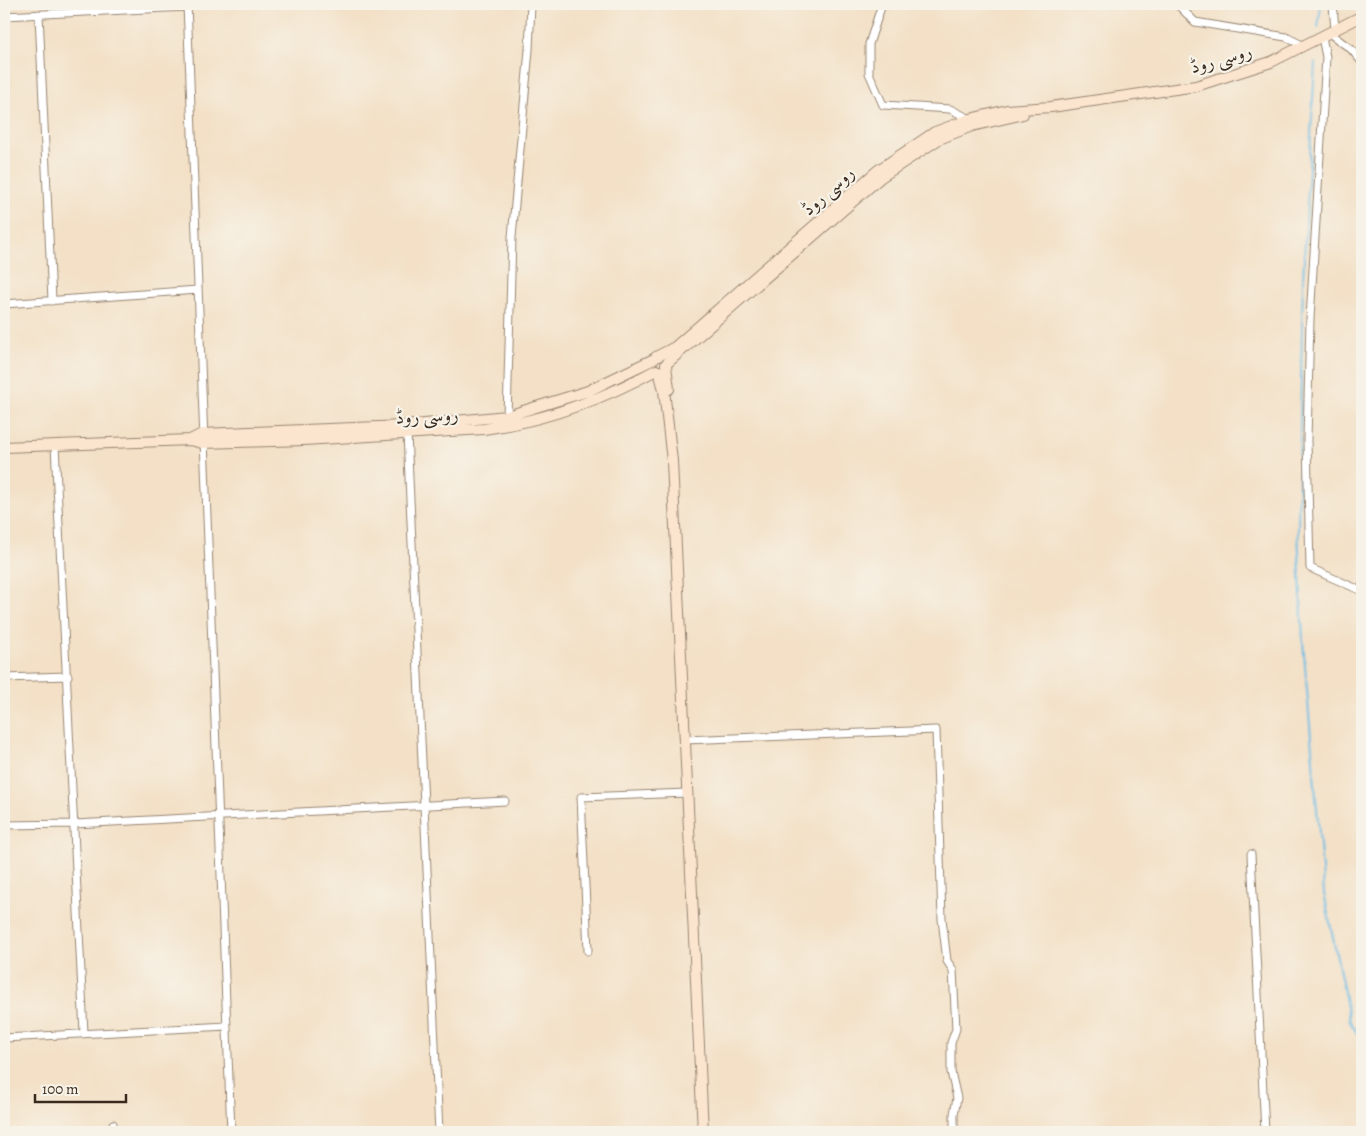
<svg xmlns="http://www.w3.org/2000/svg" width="1366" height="1136" font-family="Alegreya,Amiri,serif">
<rect width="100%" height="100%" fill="#f7f3e8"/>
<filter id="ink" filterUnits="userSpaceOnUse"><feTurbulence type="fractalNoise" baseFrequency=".02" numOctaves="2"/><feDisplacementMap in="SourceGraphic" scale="10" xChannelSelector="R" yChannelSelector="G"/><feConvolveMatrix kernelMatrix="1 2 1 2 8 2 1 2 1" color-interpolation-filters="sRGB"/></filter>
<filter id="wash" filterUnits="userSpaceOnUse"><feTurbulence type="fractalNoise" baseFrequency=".0096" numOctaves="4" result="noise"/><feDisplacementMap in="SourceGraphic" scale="20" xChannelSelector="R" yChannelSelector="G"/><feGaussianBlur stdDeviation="1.12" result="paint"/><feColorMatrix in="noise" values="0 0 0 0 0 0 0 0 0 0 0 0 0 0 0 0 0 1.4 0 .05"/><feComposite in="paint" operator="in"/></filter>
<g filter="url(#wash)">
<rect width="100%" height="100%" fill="#f3e0c6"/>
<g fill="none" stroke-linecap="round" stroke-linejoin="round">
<!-- stream -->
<path stroke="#6abce5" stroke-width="2" d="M1318,28L1321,4
M1315,63L1303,278L1298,530L1303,642L1324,893L1350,1022L1362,1041"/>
</g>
</g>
<g filter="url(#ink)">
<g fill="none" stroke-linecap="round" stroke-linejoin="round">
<!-- street casing -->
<g stroke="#978572" stroke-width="9">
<path id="street" d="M187,4L231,1132
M882,4L869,44V73L883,105L950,109L970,119
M1177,4L1195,22L1286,37L1304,46
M1333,4L1335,30
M39,14L52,301
M4,16L187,7
M1329,33L1351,49L1362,62
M1322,37L1326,57L1310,319L1307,440L1310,568L1362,591
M4,304L198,290
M507,418L512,237L529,50L531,4
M407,434L439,1132
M55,445L84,1033
M4,678L68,676
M684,740L936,730L942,919L947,961L953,970L956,1029L951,1043V1072L957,1098L954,1114V1132
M4,825L75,824L505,801
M1251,854L1265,1132
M588,951L581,797L688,793
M4,1038L227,1026
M113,1124V1132"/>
</g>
<!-- secondary casing -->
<g stroke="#978572" stroke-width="12">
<path id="secondary" d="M656,357L675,347L877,171L935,132L970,119L1007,110L1051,107L1196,86L1271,62L1362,16
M666,364L881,177L939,139L972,126L1023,114
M666,366L669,389
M659,371L664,390L672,461L703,1132
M190,440L202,434L404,426L507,416L588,391L654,359
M4,447L190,440L202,443L304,440L484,429C544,421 603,399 656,370"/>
</g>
<!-- street -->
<use href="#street" stroke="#fff" stroke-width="7"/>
<!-- secondary -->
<use href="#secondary" stroke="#fce5cf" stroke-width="10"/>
</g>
</g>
<g text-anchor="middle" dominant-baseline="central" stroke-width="4.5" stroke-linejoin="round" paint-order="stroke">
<!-- street labels -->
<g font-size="19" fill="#3b2a1e" stroke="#f7f3e8">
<text transform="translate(1221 59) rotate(-16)">روسی روڈ</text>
<text transform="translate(828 191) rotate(-42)">روسی روڈ</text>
<text transform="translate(427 416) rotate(-3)">روسی روڈ</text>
</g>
</g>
<!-- margin -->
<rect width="1366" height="1136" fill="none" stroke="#f7f3e8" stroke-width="20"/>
<!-- scale -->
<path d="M35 1094v8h91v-8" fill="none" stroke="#3b2a1e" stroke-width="2.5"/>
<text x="42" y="1094" font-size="15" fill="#3b2a1e" stroke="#f7f3e8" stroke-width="4" paint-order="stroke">100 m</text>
</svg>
